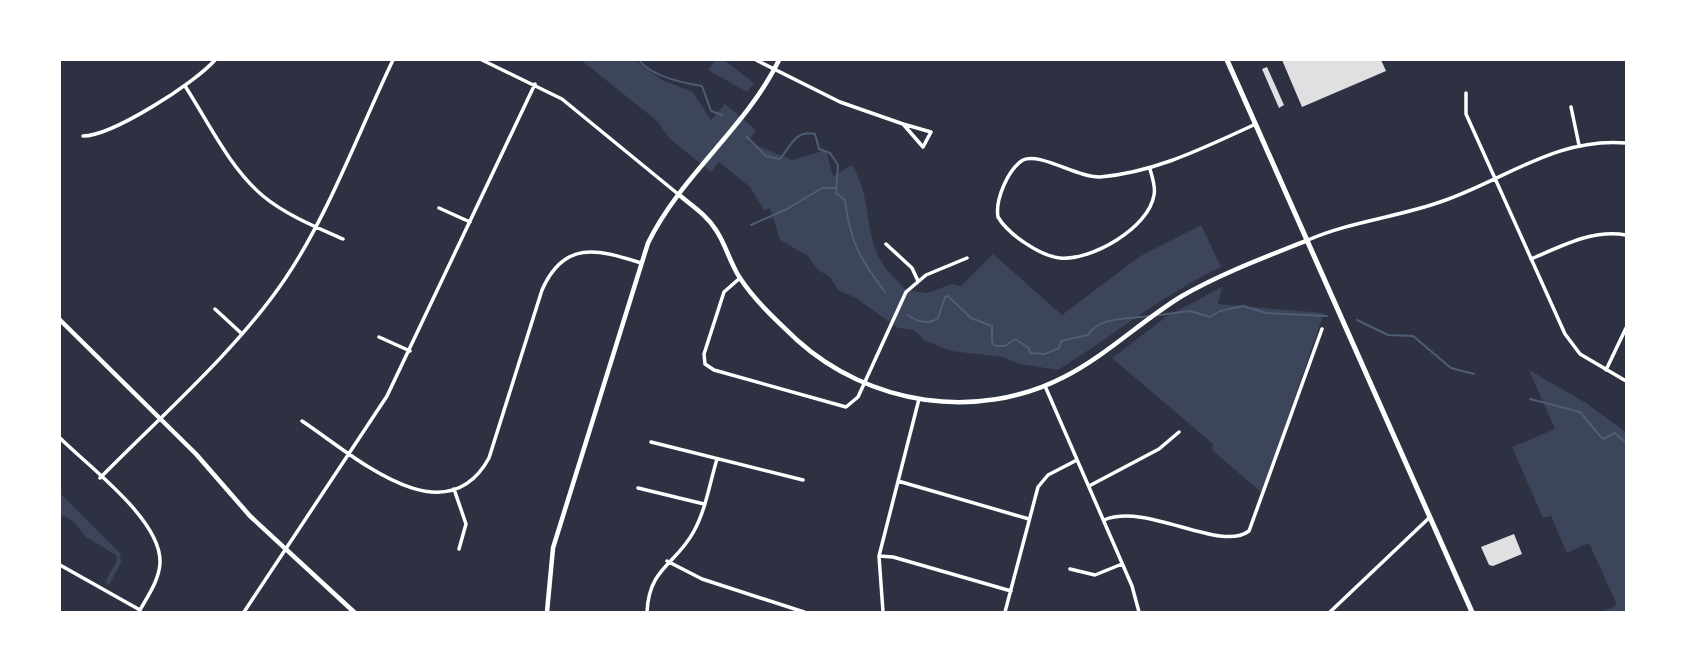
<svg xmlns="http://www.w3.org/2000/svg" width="1686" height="672" font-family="'Fira Sans Condensed',sans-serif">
<rect width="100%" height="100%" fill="#2d3142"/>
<!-- green -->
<path fill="#3c4559" d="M581,60H635L662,80L693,92L711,120L725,104L756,130L748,142L792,160L826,150L833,176L852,165C872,197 864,233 881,261C887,272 898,281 906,290L927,293L952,284L961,286L993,254L1062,315L1139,257L1201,225L1221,267C1162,295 1113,336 1058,370L1020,364L1003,357L951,351L924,340L914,330L898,328L856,298L838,290L830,277L818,270L808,256L780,240L770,208L764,210L750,187L719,162L711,172L670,139L657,121Z
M716,60H724L754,83L747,92L708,70Z
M1222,287L1218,304L1324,313L1262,493L1212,450L1213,444L1112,358L1166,317Z
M1529,370L1586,403L1626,432V612H1602L1617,605L1589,543L1567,553L1551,516L1543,518L1512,447L1555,429Z
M60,493L120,553L121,562L109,585L105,582L117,561L116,555L86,537L73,521L60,514Z"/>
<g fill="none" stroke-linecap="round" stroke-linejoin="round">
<!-- stream -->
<path stroke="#4f5d75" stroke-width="2" d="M639,60C651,76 683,83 702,86L711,111L722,115
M746,136L766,156L780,159C790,147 796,129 815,134L819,149L830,153L838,165L836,193L845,200C850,242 860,259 885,292
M751,225L787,209L822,188H835
M908,315C917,322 929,325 938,318L945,297L948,296L971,318L992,326V342L995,346H1005L1015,339L1029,348L1030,353L1045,354L1059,348L1061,341L1088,335C1099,316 1130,319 1150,316
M1159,315L1190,311L1210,317L1220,311L1243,306L1266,313L1327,316
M1357,320L1388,335L1413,336L1451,368L1474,374
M1530,399L1580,412L1600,436L1603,439L1615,433L1626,443V449"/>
</g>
<!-- building -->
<path fill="#e0e0e3" d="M1282,60H1381L1386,71L1302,107Z
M1267,67L1284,105L1279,108L1262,69Z
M1514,534L1522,554L1493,566L1489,565L1481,547Z"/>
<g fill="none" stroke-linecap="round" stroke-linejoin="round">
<!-- minor -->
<path stroke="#fff" stroke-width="3.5" d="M482,60L562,99L678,194
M756,60L840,102L903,124L923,147L931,132L903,124
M185,86C209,123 229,167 263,196C286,215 316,227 343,239
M1466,93V114L1565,334L1580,354L1626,381
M1571,107L1579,145
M83,136C112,136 195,83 215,60
M1150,169C1152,177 1156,187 1154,195C1149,228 1091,261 1060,258C1040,256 1008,234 998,217C995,200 1008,169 1023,160C1040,152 1078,178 1100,177C1157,172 1205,147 1256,124
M439,208L470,222
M1308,240C1352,221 1399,217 1443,201C1506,179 1557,137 1626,143
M886,244L912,268L918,281
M1531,259C1562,246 1592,229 1626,235
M740,278L724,292L704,354L705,364L714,370L846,407L858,397L906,292L926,275L967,258
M215,309L241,333
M379,337L410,351
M1606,370L1626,328
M1045,386L1132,586L1139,612
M302,421C351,453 444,540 489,458L542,290C564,240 597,249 641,263
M60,438C89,467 162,520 160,563C159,581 147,597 139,612
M651,442L803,480
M100,478C161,416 237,350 285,279C329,214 359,131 393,60
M898,481L1029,519
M1089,486L1159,449L1179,432
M638,488L704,504
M454,489L466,524L459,549
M1104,520C1147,502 1220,553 1249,531L1322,329
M879,556L893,557L1011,591
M667,561L702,579L804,612
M60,565L140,610
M1070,569L1095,575L1122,564
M244,612L387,396L535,84
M647,612C649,567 676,565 694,531C706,509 710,482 717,459
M883,612L879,556L919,399
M1005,612L1038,487L1048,475L1077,460
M1330,612L1430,517"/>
<!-- tertiary -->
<path stroke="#fff" stroke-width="4.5" d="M678,194C691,205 707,215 716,230C726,245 730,263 740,278C755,301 777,321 797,340C869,405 977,422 1064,377C1107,355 1141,321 1182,296C1222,273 1266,257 1308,240
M60,320L196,454L250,516L354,612
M547,612L553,548L648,243C681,175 746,128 779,60"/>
<!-- primary -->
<path stroke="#fff" stroke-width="5" d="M1227,60L1472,612"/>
</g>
<!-- border -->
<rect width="1686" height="672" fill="none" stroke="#ffffff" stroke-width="122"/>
</svg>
